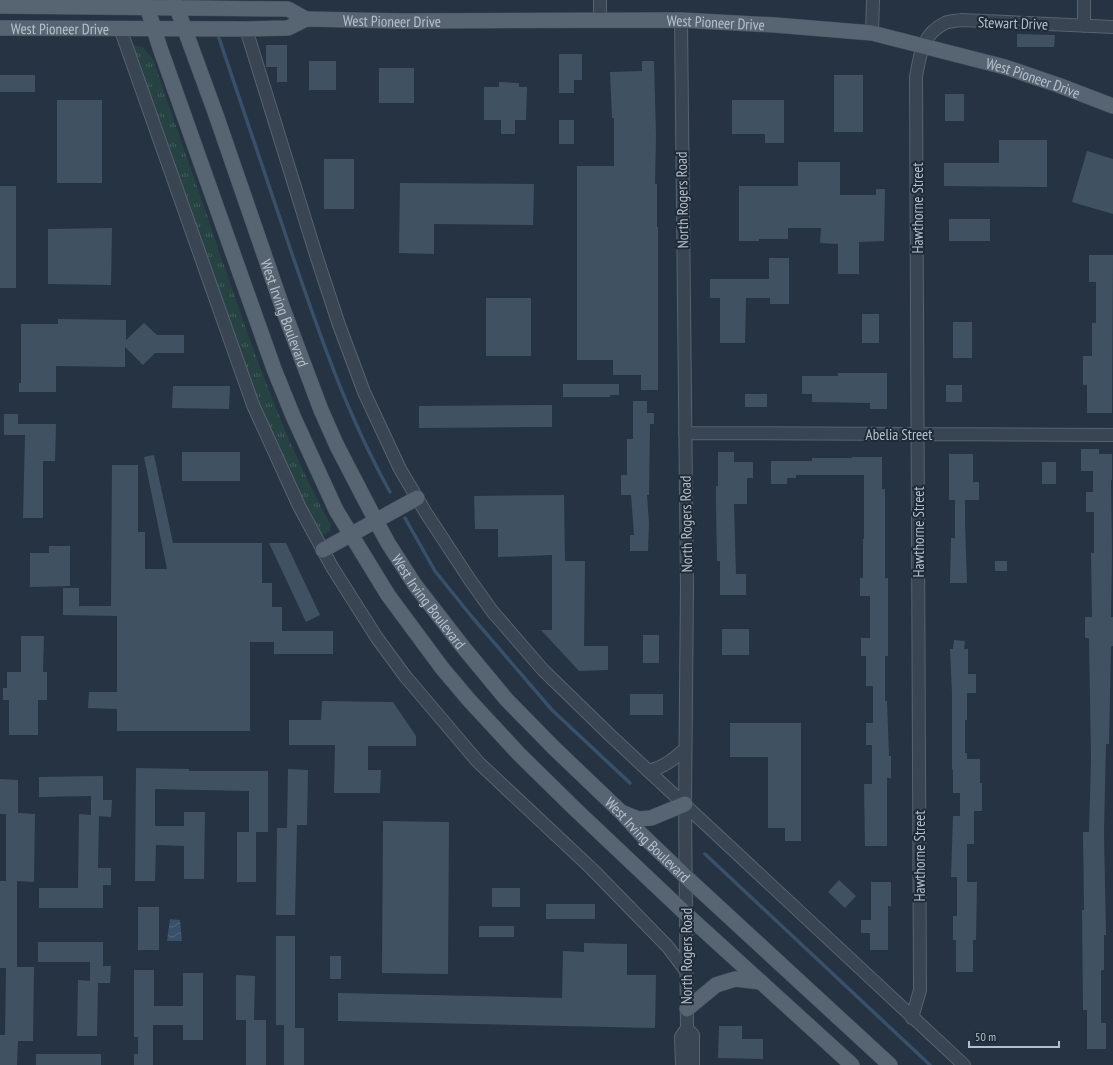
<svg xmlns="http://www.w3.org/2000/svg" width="1113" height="1065" font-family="'PT Sans Narrow',sans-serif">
<defs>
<pattern id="grass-tufts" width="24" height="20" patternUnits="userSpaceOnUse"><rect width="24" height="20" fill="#274243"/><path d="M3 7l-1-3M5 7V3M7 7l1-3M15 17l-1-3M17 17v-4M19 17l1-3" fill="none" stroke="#445c5d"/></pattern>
<pattern id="water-waves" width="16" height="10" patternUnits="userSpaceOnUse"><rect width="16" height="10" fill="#38506a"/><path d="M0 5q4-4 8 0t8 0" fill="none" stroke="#53677e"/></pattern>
</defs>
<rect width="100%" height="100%" fill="#253342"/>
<!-- grass -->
<path fill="url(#grass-tufts)" d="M132,45L143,47L153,59C173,120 196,181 216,242C249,338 281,435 331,525L330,531L325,534L319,533L283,461L255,393Z"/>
<!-- water -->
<path fill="url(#water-waves)" d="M170,919L180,920L182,941H167Z"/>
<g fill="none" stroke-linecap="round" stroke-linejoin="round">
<!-- stream -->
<path stroke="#38506a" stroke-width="3.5" d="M219,38C243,109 267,180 291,251C319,333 347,415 390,492
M405,518L435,571L472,617L552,710L630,783
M705,854L930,1065"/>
</g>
<!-- building -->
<path fill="#405261" d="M1017,34L1055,35L1054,47H1017Z
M266,45H287V82H277V67H266Z
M559,54H582V80H574V93H559Z
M309,61H336V90H309Z
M642,61H654L656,136L655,184H657V227H658V390H641V375H613V360H577V166H614V118H612L610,72L642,71Z
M379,68H414V103H379Z
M0,75H35V92H0Z
M834,75H863V132H834Z
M499,82L519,83V87H527L526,120H515V134H501V120H484V87H499Z
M945,94H964V121H945Z
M57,100H102V183H57Z
M732,100H784V143H765V134H732Z
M559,120H574V144H559Z
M999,140H1047V187L944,186V163H999Z
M1087,151L1113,159V214L1072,202Z
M324,159H354V209H324Z
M798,162H840V195H876V189H885L884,241L859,242V274H838V244L820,243L821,228H788V239H759V241H739V186H798Z
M400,183L534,184L533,225L434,224V254L399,253Z
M0,186H16V288H0Z
M949,219H990V241H949Z
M112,228L111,285L48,284V229Z
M1089,255H1113L1112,413H1087V385H1083V356H1092V323H1096V282H1089Z
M769,258H789V304H770V298H746L745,343H720V298H710V279H769Z
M486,298H531V356H486Z
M862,314H879V343H862Z
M58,319L126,320V340L144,323L157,335H184V353H155L143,365L125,347V367L56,366V392H19V383H21V324H58Z
M953,322H972V358H953Z
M838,373H887V409H870V403L812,402V394H802V376H838Z
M563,384H619V395H610V397H563Z
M946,385H962V402H946Z
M173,386H230L229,409L172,408Z
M745,394H767V407H745Z
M633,401H647V413H654V424H650L649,495H647L649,523L648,551H630V535H634L631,495H621V475H627V439H633Z
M552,405V427L419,428V406Z
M4,414H18V424H56L55,461H43V518H23L25,435H4Z
M1081,449H1099V454H1112V480H1111L1112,553L1111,617H1113V646H1111L1109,744H1106L1104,832L1106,935H1104V970H1101V1023H1106V1049H1087V1010H1083L1082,910H1084L1083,832H1089L1091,760L1089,638H1085V617H1092L1091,553H1094V512H1086V492H1093V471H1081Z
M182,452H240V481H182Z
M718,452H734V462H753V478H747V504H734L736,574H746V595H720V561H717L716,504V486H718Z
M949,454H973V482H979V500H965V522L967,583H950L951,538H955V500H949Z
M154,455L173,543H262V583H272V607H282V631H333V654H274V642H250V731H117V709L88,708L89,692H117V616L63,615V588H79V606H111L112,465H138V532H145V569H167L144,457Z
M852,457H882V489H885V578H888V656H885V701H887L889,756H891V778H887V846H865L864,784H872V745H866V723H873V686H866V656H861V638H870V596H860V578H863V539H864V475H796V478H787V484H771V461H812V458H852Z
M1042,462H1056V484H1042Z
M564,495L565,561H585L584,646H608V670L579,671L541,630H552V555L498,557V529H475L474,496Z
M269,543H286L320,615L306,622Z
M49,546H70V586L30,587V553H49Z
M995,561H1007V571H995Z
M722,629H749V655H722Z
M643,635H659V663H643Z
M21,636H44L43,672H47V700H38V735H9V700H3V688H7V672H21Z
M954,640L965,641L964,649H968V674H976V693H967V720H965V753H967V759H980V783H982V811H974V844H967V882H977L976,940H973V972H956V940H953V916H957V877H951L953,816H960V793H953V770H952V693L950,649H953Z
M630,694H663V715H630Z
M322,701L393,702L416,736V746H368V770H381L380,793H334L335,745H289V720H321Z
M730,723H801V841H785V828H768V757H730Z
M136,768L189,769V771H268V832H256V882H237V832H249V791L155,789V826H184V812H205L204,879H184V846L156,845L155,881H135Z
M288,769L308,770L307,825H297L295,915H276L277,828H287Z
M103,776V800H112L111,817L99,816L98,868H111V885H103V908H39V888H78L79,814L91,815V796L39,797V777Z
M0,779L18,780V813L35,814L34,882L17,881V967H34L33,1041H18L17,1065H0V1035H5L6,968H0V881H6V814H0Z
M383,821L449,822L448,974L382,973Z
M839,880L856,896L845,908L828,892Z
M871,882H891V906H888V950H870V933H861V920H871Z
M492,888H520V907H492Z
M546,904H595V919H546Z
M138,907H159V950H138Z
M479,926H514V937H479Z
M276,936H295V1028H304V1065H284V1025H276Z
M38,942H103V966H111L110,983H98L97,1036H77L78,980L90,981V962H38Z
M584,943L627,944V975H656L655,1028L338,1021V993L562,998L563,951L584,952Z
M330,956H341V979H330Z
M134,970H154V1006H183V973H203V1040H183V1025H153V1065H134V1054H138V1037H134Z
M236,975L255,976L254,1020H266V1065H246V1020H236Z
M719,1026H742V1039H763V1059L718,1058Z
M36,1054H101V1065H36Z"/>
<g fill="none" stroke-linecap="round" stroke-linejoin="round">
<!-- minor casing -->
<g stroke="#57636f" stroke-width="14">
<path id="minor" d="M681,20L687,588L685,804L687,1028L681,1037L682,1065
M600,21V0
M1084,26V0
M120,28L253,405L299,506L332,567L377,638L405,676L478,762L592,869L668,947L686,971
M246,29L317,258L339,325L364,392L400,469L426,513L470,580L492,611L543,670L611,736L964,1065
M872,33L873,0
M685,433L1113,435
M648,771C663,768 674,759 685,749
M912,1018L920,990L916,77C920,55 922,34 945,23C950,21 956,21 961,20L1113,27
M687,1028L693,1035V1065"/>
</g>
<!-- major casing -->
<g stroke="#434e5b" stroke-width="16">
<g id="major">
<path d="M145,0L160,48L274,369L293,416L336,510L388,595L442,668L469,700L519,754L575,809L686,914L852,1065"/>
<path id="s1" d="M174,0L215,112L283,309L321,410L337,446L376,521L388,543L415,585L463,647L506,699L554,748L621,812L640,833L686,877L890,1065"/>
<path d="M0,6L288,9L306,19"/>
<path id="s2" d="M0,28L246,29L288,28L306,19L402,21L681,20L775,25L872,33L1005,67L1058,85L1113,106"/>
<path d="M323,550L417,498"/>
<path d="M621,812L638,819L651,818L685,804"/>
<path d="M687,1009L716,985L735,979L761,982"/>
</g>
</g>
<!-- minor -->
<use href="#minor" stroke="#394552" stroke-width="12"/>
<!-- major -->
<use href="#major" stroke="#576472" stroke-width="15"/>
</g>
<g text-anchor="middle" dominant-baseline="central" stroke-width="4" stroke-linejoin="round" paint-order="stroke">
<!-- street labels -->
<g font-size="15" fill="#b6c0cc" stroke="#1e2a37">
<text stroke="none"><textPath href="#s2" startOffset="394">West Pioneer Drive</textPath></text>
<text stroke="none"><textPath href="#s2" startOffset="718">West Pioneer Drive</textPath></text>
<text transform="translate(1013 23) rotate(2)">Stewart Drive</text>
<text stroke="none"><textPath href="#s2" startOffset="60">West Pioneer Drive</textPath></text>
<text stroke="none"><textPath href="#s2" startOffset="1042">West Pioneer Drive</textPath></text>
<text transform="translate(682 200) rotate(-91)">North Rogers Road</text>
<text transform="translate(917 208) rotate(-90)">Hawthorne Street</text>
<text stroke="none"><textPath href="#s1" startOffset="332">West Irving Boulevard</textPath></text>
<text x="899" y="434">Abelia Street</text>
<text transform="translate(686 524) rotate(-91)">North Rogers Road</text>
<text transform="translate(918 532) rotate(-90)">Hawthorne Street</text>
<text stroke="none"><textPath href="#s1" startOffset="656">West Irving Boulevard</textPath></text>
<text stroke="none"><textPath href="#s1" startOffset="980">West Irving Boulevard</textPath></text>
<text transform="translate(919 856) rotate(-90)">Hawthorne Street</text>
<text transform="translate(686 956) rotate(-90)">North Rogers Road</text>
</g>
</g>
<!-- scale -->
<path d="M969 1041v6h90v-6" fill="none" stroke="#b6c0cc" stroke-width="2"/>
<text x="975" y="1041" font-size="12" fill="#b6c0cc" stroke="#1e2a37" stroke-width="3" paint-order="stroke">50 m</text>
</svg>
